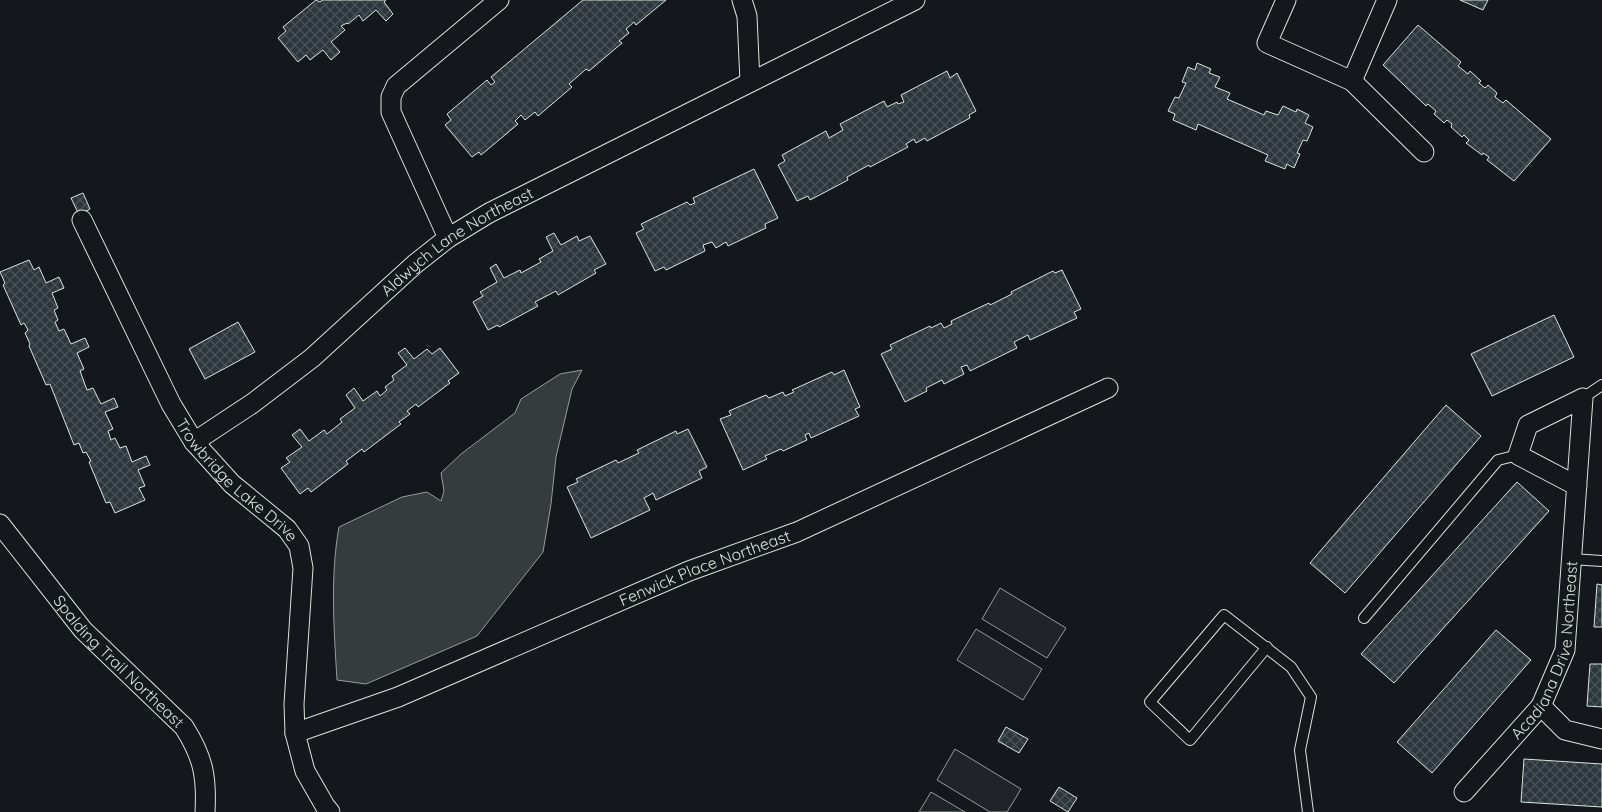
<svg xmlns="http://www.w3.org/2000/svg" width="1602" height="812" font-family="Quicksand,sans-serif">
<defs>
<pattern id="building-cross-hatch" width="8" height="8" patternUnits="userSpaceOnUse" patternTransform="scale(1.25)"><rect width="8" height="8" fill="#2c363c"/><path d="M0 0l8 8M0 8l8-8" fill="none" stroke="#4a5358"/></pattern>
</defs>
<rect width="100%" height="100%" fill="#14181c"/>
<!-- garden -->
<path fill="#202428" stroke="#939e99" d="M1000,588L1066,628L1047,658L982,619Z
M976,629L1042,669L1023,700L957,660Z
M955,749L1021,789L1007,812H990L937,780Z
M931,792L965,812H919Z"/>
<!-- water -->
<path fill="#363b3e" stroke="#939e99" d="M582,370L572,389L556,457L551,504L543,552L477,636L366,684L337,680C334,630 330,577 339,527L402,497L427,492L441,501L444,491L441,473L461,454L515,413L521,399L560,374Z"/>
<!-- building -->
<path fill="url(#building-cross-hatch)" stroke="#d8e6dc" d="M316,0L320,2L322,0H386L384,2L393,14L386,21L376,10L363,21L359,15L348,24L347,23L341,26L345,30L331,42L340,52L331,60L323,50L310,60L306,55L298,62L278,38L286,31L283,27Z
M583,0H666L636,25L634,22L626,29L629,33L619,41L622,43L589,71L586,69L569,84L572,87L538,116L535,112L525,120L521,115L515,121L518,124L481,155L479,152L472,157L445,125L451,120L447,114L487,80L491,85L495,82L491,77Z
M1460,0H1488L1483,10Z
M1418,25L1461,62L1458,66L1468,74L1470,71L1481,81L1479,83L1485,88L1488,85L1497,93L1495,97L1503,103L1506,100L1551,139L1514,181L1487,160L1489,157L1483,153L1482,155L1466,143L1469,140L1464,135L1462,137L1451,127L1452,124L1447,120L1444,123L1434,114L1436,111L1428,104L1426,106L1383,65Z
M1197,63L1211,69L1209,73L1220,77L1215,87L1230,93L1227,99L1264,115L1266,111L1278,115L1283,106L1296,112L1297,109L1309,115L1305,123L1313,127L1307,141L1303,140L1297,153L1300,154L1294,168L1287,164L1285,169L1265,161L1268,155L1198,124L1196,130L1173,120L1175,114L1168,111L1175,97L1179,98L1186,83L1182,82L1188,67L1195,70Z
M947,71L950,78L957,73L976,111L969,115L970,118L927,141L925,138L916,143L914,139L906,144L908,147L870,167L869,165L847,177L848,180L810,200L808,196L797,201L778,165L785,161L782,155L826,131L829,138L843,130L840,124L884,101L887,107L897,102L898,104L904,102L901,95Z
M754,169L778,218L765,224L766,228L728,246L726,242L716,248L712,242L703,245L705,251L666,270L664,267L655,271L636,233L644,229L641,224L687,202L690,205L695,203L693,198Z
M83,193L90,209L79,215L71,198Z
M554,233L561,245L577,236L579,241L590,236L606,264L594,270L596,273L558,295L556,291L535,302L538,306L499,327L498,325L488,330L473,302L483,296L480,292L497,282L490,268L496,264L504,278L520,270L521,273L541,262L539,259L553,251L546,237Z
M29,260L34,270L39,267L46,283L59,277L64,288L52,293L58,308L54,310L58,320L55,322L59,331L64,329L71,344L85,338L89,347L77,353L84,369L80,371L87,390L93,388L101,404L114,398L118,407L105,412L113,429L108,431L111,440L115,438L120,448L126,446L132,462L146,456L150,465L138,470L145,486L139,488L145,500L115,513L110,502L106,503L89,462L91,461L86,452L83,453L79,443L74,445L50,384L46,385L29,346L30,344L25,333L28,330L24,323L21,325L3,285L5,283L0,272Z
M1062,270L1081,309L1074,312L1077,318L1030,340L1028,335L1014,342L1017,348L970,371L967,365L961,367L964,374L944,384L942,380L926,388L927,391L905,402L881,354L892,349L890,345L930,326L931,328L941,323L944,328L952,324L951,321L989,303L990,305L1012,294L1011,292L1053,271L1055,273Z
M1554,315L1574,357L1492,396L1471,354Z
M238,322L255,352L205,379L189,349Z
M405,348L414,359L427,349L432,354L440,348L459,373L448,381L450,383L418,407L416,404L407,411L410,414L399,422L401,424L364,452L362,449L346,461L348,464L311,492L308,488L300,494L281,468L290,462L286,458L302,447L292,435L300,429L309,441L324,430L327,434L342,422L340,419L355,408L346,395L354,388L363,401L377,391L380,396L387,390L385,387L394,380L392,376L407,365L398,353Z
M844,370L860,407L855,409L859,416L811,438L809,433L805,435L807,440L783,451L781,449L765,456L767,459L743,470L720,419L731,415L729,411L766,395L769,398L783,392L785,396L794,392L792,390L832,372L834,375Z
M1446,405L1481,436L1345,593L1310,563Z
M688,429L707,467L699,471L702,478L656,500L653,493L644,498L650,510L591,538L567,487L578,482L576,479L616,460L618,463L639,453L637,450L676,431L677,434Z
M1517,482L1549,511L1394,683L1361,654Z
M1597,584L1602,585V627H1594Z
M1496,630L1531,660L1432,773L1397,742Z
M1590,664H1602V707L1587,706Z
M1006,727L1028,739L1019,753L998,741Z
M1524,759L1602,764V807L1521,802Z
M1059,787L1077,798L1068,812L1050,801Z"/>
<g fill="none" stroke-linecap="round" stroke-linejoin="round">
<!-- lane casing -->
<g stroke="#d8e6dc" stroke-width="12">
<path id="lane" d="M1583,398L1602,385
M1571,559L1602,561
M1364,618L1498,460L1518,455
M1267,647L1190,740L1150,702L1224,615L1291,667L1311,697L1300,750L1308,812"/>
</g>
<!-- street casing -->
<g stroke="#d8e6dc" stroke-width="21">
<g id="street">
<path d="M742,0L747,16L750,82"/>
<path d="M1286,0L1267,43L1352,81L1424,152"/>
<path d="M1352,81L1387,0"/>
<path id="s1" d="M82,220L171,404L194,442L232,484L287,529L299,546L303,568L294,704L295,733L305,771L325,806L330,812"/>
<path d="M448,238L391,112V97L396,86L499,0"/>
<path id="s2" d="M194,442L253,403L312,358L415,264L448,238L489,213L915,0"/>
<path id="s3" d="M0,524L83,630L184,727C203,757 207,776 205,812"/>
<path d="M1541,706L1565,730L1602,739"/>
<path id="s4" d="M295,733L398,697L689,571L797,532L1108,388"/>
<path id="s5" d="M1464,792L1541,706L1565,650L1583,398L1528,425L1518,455L1577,486"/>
</g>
</g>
<!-- lane -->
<use href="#lane" stroke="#14181c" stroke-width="10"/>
<!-- street -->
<use href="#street" stroke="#14181c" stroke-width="19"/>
</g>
<g text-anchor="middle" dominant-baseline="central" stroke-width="4" stroke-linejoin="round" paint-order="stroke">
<!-- street labels -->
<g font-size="16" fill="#d8e6dc" stroke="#14181c">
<text stroke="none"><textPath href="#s2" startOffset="332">Aldwych Lane Northeast</textPath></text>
<text stroke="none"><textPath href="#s1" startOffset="306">Trowbridge Lake Drive</textPath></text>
<text stroke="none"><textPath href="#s4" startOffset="442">Fenwick Place Northeast</textPath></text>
<text stroke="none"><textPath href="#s5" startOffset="170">Acadiana Drive Northeast</textPath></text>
<text stroke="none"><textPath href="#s3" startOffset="182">Spalding Trail Northeast</textPath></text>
</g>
</g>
</svg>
